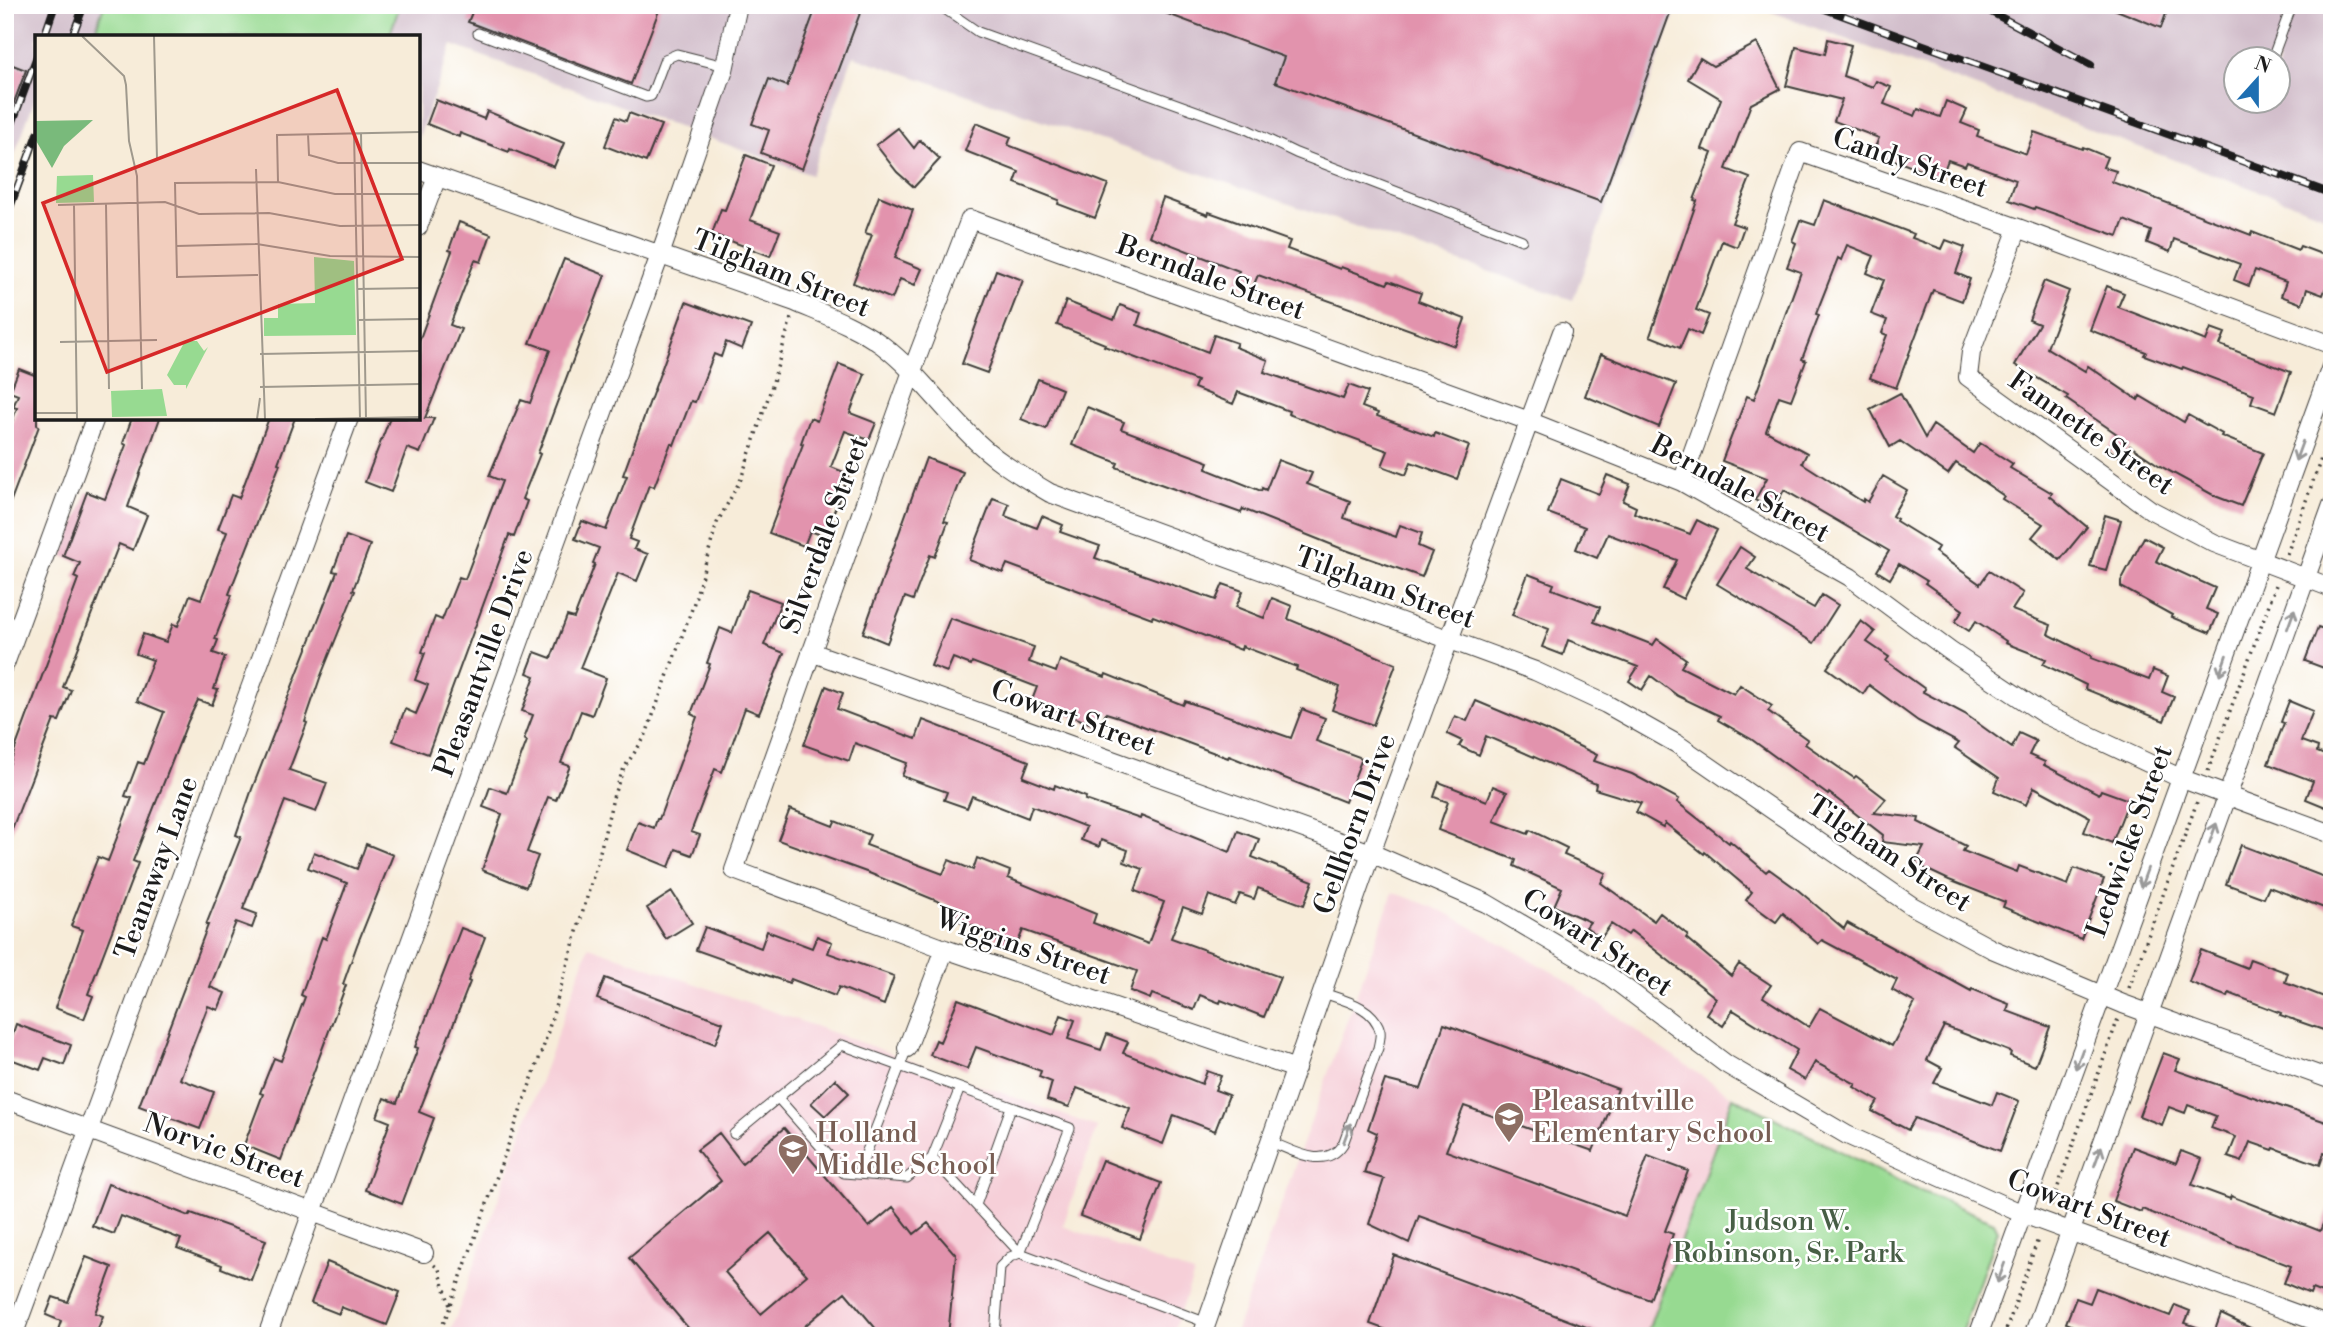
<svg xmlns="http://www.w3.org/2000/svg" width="2337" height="1341" font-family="'Libre Bodoni',serif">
<rect width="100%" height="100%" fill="#fff"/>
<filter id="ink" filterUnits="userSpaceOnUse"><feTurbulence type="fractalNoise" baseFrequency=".0143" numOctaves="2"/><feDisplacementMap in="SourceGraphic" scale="14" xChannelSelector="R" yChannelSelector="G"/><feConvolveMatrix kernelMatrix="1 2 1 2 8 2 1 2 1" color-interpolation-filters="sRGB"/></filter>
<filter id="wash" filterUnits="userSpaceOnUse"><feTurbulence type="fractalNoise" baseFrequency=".00686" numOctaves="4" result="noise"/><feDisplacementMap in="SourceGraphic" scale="28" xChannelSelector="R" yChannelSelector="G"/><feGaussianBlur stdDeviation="1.57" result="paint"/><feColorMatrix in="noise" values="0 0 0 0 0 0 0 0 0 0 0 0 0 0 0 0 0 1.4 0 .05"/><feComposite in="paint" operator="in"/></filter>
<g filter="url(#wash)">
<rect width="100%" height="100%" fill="#f7ecd9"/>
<!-- built -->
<path fill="#f6cfd8" d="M1393,892L1443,911L1565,979L1659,1047L1733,1097L1646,1336H1234Z
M589,946L1097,1127L1063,1226L1194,1274L1172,1336H449Z"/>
<!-- industrial -->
<path fill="#d1bdca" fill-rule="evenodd" d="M5,5H1678L1573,300L853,56L811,175L452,45L418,139V37H87L61,27L57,37H37V93L5,181Z
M1753,5H2332V218ZM2236,60H2278V102H2236Z"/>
<!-- green -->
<path fill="#97da91" stroke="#5a7b56" stroke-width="2" d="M104,5H400L389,37H93Z
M1733,1097L1909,1186L1994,1222L1998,1230L1960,1336H1646Z"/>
<g id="blocks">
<!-- building -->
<path fill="#e293ad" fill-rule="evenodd" d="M475,5H661L631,84L468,22Z
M817,5H863L802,169L761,153L769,130L752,124L769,79L787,86Z
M1149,5H1673L1601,202L1275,82L1284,57L1149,7Z
M2104,5H2169L2161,28Z
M1828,39L1851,45L1843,76L1873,87L1876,81L1891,87L1884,104L1915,116L1918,109L1940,117L1946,101L1967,110L1961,123L1979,130L1977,136L2026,154L2034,132L2082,149L2083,147L2107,157L2103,167L2116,171L2112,182L2251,235L2252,232L2298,250L2300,246L2332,258V271L2323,295L2307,289L2302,304L2281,296L2286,282L2255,270L2249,286L2234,280L2240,264L2174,239L2170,252L2147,243L2151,231L2124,220L2118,236L2035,207L2034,209L2009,200L2016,180L1967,162L1965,166L1948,160L1941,178L1873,152L1879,138L1834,121L1842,100L1786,86L1796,47L1825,54Z
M1757,43L1780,89L1751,104L1726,169L1750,178L1732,223L1744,227L1737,247L1722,241L1696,310L1709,315L1701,335L1688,329L1680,348L1650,336L1697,201L1694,200L1712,153L1702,149L1721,99L1688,79L1700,58L1713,66Z
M5,62L26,70L7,121L5,120Z
M436,100L484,119L487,111L564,143L554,167L510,149L509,152L460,133L459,137L427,124Z
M629,113L661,125L646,162L605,146L616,117L626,121Z
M976,123L1011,137L1008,145L1108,184L1095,218L1058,204L1059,200L1015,183L1019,172L965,151Z
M898,128L914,148L920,140L940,159L914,187L897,172L876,145Z
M746,155L771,165L750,220L780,231L770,256L712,234L721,209L725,210Z
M879,196L913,210L895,258L922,269L915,285L900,279L892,299L853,283L872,235L865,233Z
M1163,198L1208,215L1209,212L1290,241L1287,249L1340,269L1341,267L1387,284L1389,281L1421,293L1418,301L1465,319L1455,346L1258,275L1252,289L1234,282L1239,271L1149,236Z
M1824,200L1914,234L1912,238L1942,249L1946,240L1965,247L1956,273L1970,279L1962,301L1933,290L1896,388L1870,378L1887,335L1882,333L1887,320L1871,314L1884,280L1867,273L1874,256L1847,245L1841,260L1838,258L1816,314L1819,315L1802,359L1806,361L1791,400L1779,396L1766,431L1807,453L1802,463L1863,502L1864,499L1868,502L1883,476L1907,490L1892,516L1897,519L1896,521L1938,547L1935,552L1980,584L1989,571L2023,593L2012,610L2051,625L2048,634L2092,656L2091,658L2149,680L2153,670L2168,676L2162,692L2174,697L2164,721L2085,689L2086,685L2043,664L2046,659L2005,643L2006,641L1976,621L1969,631L1955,622L1963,610L1925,583L1927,581L1899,564L1890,579L1877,571L1889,551L1784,490L1773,510L1755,500L1767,478L1722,461L1747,396L1754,399L1801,272L1787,267L1796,243L1792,241L1800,220L1815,225Z
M459,222L491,234L481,262L475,260L450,325L461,329L425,418H434L420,453L407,448L391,492L365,482L390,418H418V344L452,251L449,250Z
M564,259L605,275L538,453L540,454L522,499L527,501L514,537L509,535L428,754L393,741L405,709L416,714L428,685L415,680L425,653L422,652L435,617L442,620L459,577L465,579L502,481L489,476L521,400L530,403L550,350L530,343Z
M996,270L1023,280L987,373L962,364Z
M2044,281L2069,291L2047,348L2085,371L2088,366L2138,400L2140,396L2184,422L2188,415L2222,434L2221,436L2263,453L2241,506L2215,496L2160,466L2130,446L2122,458L2108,449L2117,434L2066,399L2068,396L2015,365L2039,324L2029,320Z
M2107,286L2124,293L2118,307L2206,341L2211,328L2225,333L2220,345L2291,372L2276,412L2251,403L2254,394L2183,367L2182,369L2144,355L2146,352L2090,330Z
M1066,301L1114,320L1120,305L1141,313L1137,325L1208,352L1214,335L1237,343L1235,347L1268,360L1264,372L1343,399L1349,385L1368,392L1362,407L1378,413L1377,416L1434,437L1435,433L1469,446L1457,479L1411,462L1406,475L1382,466L1388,451L1288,414L1289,411L1238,392L1233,404L1194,388L1197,381L1104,346L1105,344L1057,325Z
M686,302L751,326L742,349L726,342L721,357L714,354L695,402L691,401L674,445L671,443L654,487L649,485L629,539L637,542L634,549L648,554L637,581L618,573L580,668L606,678L592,715L581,711L561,763L570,766L556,800L548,797L527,852L538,856L526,887L482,870L502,814L483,807L490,787L507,793L527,741L524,739L533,715L522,711L535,676L527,673L535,652L551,658L567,616L574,618L595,564L593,563L599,548L575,539L582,521L606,530L627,476L623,475Z
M1601,354L1676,384L1659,427L1585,396Z
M839,364L865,374L850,413L876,423L869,440L845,431L831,467L849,474L831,519L834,520L827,537L810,531L804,546L769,533L803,444L801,443L810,418L817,421Z
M19,369L37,376V425L39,426L7,511L5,440L17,408L13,407L18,395L10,392Z
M1038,379L1062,389L1046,429L1021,419Z
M1900,393L1925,438L1933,425L1973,453L1980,443L2013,464L2010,468L2052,493L2050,496L2087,527L2060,560L2032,537L2043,524L2002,499L2004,496L1956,463L1948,474L1900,441L1890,447L1870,409Z
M1087,407L1124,422L1121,429L1209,462L1206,469L1261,491L1262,488L1266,490L1278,460L1312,473L1307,484L1350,501L1344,518L1396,537L1400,525L1422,533L1418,546L1432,552L1422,577L1340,548L1243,509L1241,513L1152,481L1116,467L1118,463L1072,445Z
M132,418H160L128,507L147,515L133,550L119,544L63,687L71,690L59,721L54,720L5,847V776L78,579L74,577L80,563L63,556L87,492L105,499L126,445L123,443Z
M269,418H295L278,463L280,464L229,594L232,595L215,639L218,640L213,653L225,657L214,689L218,690L212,705L198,700L188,721L133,861L138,863L88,994L93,996L84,1019L55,1008L83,930L71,926L98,857L108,861L132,798L125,796L138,762L144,764L164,712L137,701L153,660L136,654L143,634L166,642L173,624L178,626L190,595L201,599L227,532L218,529L231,495L239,498Z
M926,458L963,472L944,521L948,522L935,557L930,555L913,600L905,597L887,643L863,633Z
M1607,475L1630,484L1623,501L1636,507L1634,513L1690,534L1697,520L1717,530L1683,599L1663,589L1677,560L1608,534L1597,558L1576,549L1585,527L1548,513L1561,479L1599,494Z
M993,498L1009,504L1005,516L1037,528L1042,516L1063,525L1060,532L1100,546L1095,558L1216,600L1223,584L1243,591L1236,607L1264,618L1272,598L1292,606L1288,619L1396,664L1373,725L1332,710L1340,687L1296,670L1297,667L1242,646L1241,650L1153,616L1152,618L1007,564L1003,573L969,560Z
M2105,515L2121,520L2106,570L2090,566Z
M346,536L370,545L353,590L355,591L320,678L305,722L307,723L289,770L327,783L316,812L285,801L243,909L257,914L252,928L236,922L210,987L225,993L218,1010L208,1006L180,1079L214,1092L200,1129L139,1106L208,925H206L241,837L236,835L252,789L337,572L333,571Z
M2144,537L2163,547L2156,561L2215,588L2206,609L2218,614L2210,633L2171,617L2172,615L2121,587V581Z
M1740,547L1755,557L1747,569L1773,585L1814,608L1822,595L1838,605L1814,643L1717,584Z
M1528,574L1554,584L1552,589L1600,607L1594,622L1653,645L1657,639L1686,659L1681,667L1734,694L1740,685L1772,706L1768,711L1808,740L1805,744L1854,778L1856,776L1886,799L1874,813L1919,818L1918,822L1966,846L1963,851L2017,872L2019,866L2068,885L2074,868L2104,879L2081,939L2003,907L2005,902L1949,880L1915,864L1924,847L1882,842L1883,835L1829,793L1828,795L1751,739L1718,720L1720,716L1678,696L1651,676L1642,690L1629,681L1638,667L1568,640L1563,655L1542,647L1549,629L1512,615Z
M748,590L781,602L764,645L784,653L759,714L745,708L722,772L715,769L691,832L700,835L692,855L676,849L669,867L627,850L638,822L654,828L657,819H659L697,717L691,714L710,664L707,663L720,628L732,633Z
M950,618L1034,647L1029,662L1056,672L1060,660L1105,677L1106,674L1183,705L1185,701L1291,738L1302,709L1325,718L1316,741L1362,758L1345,802L1249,764L1229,756L1228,758L1119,717L1106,713L1100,727L1052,709V711L1031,703L1037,687L972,662L971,665L953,658L947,672L931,666Z
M1861,621L1875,632L1867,642L1889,657L1886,661L1925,689L1923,692L1965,714L2012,748L2019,733L2036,741L2029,755L2045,762L2044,765L2099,794L2101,790L2129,800L2112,843L2084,832L2090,817L2034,787L2026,805L1994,791L1999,778L1955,748L1959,743L1918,721L1869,685L1863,694L1827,668Z
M2318,627L2332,632V671L2305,661Z
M826,686L843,693L837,709L916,739L923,720L1029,761L1023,777L1054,789L1055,785L1086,797L1085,800L1140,819L1141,816L1230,852L1238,831L1259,839L1252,857L1313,881L1304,905L1258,888L1254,899L1240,894L1235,905L1209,895L1202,914L1183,907L1171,938L1280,977L1264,1017L1221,1000L1220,1003L1200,995L1194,1010L1152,994L1150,999L1130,991L1137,971L1023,930L1016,947L994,938L996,935L954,919L957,909L869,873L778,840L790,809L833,826L835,821L870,835L866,845L943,874L949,860L973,870L977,858L1010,871L1008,878L1096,914L1093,923L1148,944L1164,902L1135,891L1143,869L1124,862L1128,850L1101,840L1099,847L1081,840L1086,827L1032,806L1028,818L972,796L967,808L944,800L947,792L902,776L907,763L855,743L849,761L804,745Z
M1476,701L1552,733L1597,755L1594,761L1632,774L1679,799L1677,802L1729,843L1730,841L1766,872L1769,869L1798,890L1844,929L1847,923L1971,991L1972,989L2009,1004L2007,1011L2050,1027L2035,1066L2010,1056L2011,1052L1944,1026L1927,1060L1942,1068L1934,1083L1992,1105L1997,1092L2019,1101L2000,1151L1915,1118L1908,1130L1872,1111L1878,1101L1854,1087L1856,1084L1815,1062L1805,1080L1787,1070L1797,1050L1733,1010L1723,1026L1706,1014L1716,998L1631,931L1628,935L1611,924L1601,938L1586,927L1590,922L1554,906L1562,888L1514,866L1516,860L1438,830L1448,802L1434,797L1439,782L1487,801L1493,786L1507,792L1494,821L1528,834L1530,830L1567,848L1564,855L1606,873L1601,883L1654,921L1660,913L1688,935L1686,938L1731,976L1739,964L1771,985L1763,997L1809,1027L1820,1008L1892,1046L1915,1003L1892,990L1897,980L1822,940L1818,944L1783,913L1776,922L1746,900L1752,892L1705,852L1704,854L1665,823L1663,827L1636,812L1641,803L1595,789L1596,784L1486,736L1479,755L1459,746L1462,741L1447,734L1455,716L1467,721Z
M2289,701L2313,711L2301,741L2318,747L2317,752L2332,758V799L2328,808L2306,799L2313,781L2268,764L2284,723L2281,722Z
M366,844L393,855L357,945L343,984L346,985L281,1160L244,1145L263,1094L260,1093L274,1058L281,1061L305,997L301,995L322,937L326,939L347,883L308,868L314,852L357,869Z
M2241,845L2332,880V911L2269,887L2264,898L2226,884Z
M672,892L692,923L666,939L647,908Z
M705,927L761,948L767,931L812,948L817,936L832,942L828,953L894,976L884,1005L839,987L835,996L791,979L789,983L696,950Z
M461,928L485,937L468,981L470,982L419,1112L434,1118L402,1204L365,1190L390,1122L377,1117L384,1098L397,1103L418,1048L415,1047Z
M2201,950L2247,968L2250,959L2288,973L2285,982L2332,1000V1033L2280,1015L2281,1013L2229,993L2228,997L2189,982Z
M605,978L723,1022L715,1044L597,999Z
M958,999L1054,1035L1061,1015L1075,1020L1068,1039L1101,1050L1107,1034L1128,1042L1123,1053L1202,1084L1207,1071L1221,1076L1215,1090L1229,1095L1215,1131L1174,1115L1163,1144L1122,1128L1130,1108L1077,1088L1069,1107L1047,1100L1052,1082L1039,1077L1041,1071L976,1047L967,1069L930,1055L936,1040L940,1042Z
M16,1024L71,1045L64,1065L45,1058L40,1070L5,1057Z
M1444,1024L1618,1089L1593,1151L1464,1106L1446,1151L1625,1216L1648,1156L1688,1171L1665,1231L1673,1234L1650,1300L1419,1216L1409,1243L1369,1224L1384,1179L1364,1173L1377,1133L1368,1129L1385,1080L1421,1089Z
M2163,1053L2180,1059L2175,1070L2332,1124V1156L2324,1153L2320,1165L2274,1148L2273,1150L2250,1142L2242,1162L2228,1157L2236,1137L2211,1128L2216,1116L2188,1105L2185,1113L2169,1107L2162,1125L2139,1116Z
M835,1079L849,1093L825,1116L811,1103Z
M784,1128L869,1227L893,1207L914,1234L928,1223L956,1255L948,1336H882L845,1292L793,1336H695L629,1258L721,1181L697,1150L719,1133L742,1163ZM770,1233L807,1275L761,1314L725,1272Z
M2133,1147L2176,1163L2181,1151L2202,1159L2192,1185L2230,1199L2231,1196L2320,1231L2332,1203V1297L2312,1289L2310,1294L2284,1283L2291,1266L2142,1209L2141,1212L2113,1201Z
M1102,1160L1161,1183L1140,1239L1080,1216Z
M108,1184L189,1216L191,1213L266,1240L251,1280L221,1268L222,1265L177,1248L181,1239L121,1216L114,1234L92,1226Z
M1394,1255L1605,1334V1336H1403L1370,1324Z
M86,1257L112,1267L95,1313L103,1316L95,1336H56L61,1321L46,1315L53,1297L68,1302Z
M327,1262L400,1292L387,1325L341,1307L339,1314L311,1303Z
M2096,1288L2170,1316L2175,1305L2190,1311L2185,1323L2214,1333L2221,1314L2267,1336H2098L2066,1323L2076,1298L2090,1303Z"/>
</g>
</g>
<g filter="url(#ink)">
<use href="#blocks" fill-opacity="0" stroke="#3d3b38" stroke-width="2"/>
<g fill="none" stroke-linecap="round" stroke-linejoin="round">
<!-- service casing -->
<g stroke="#3d3b38" stroke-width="11">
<path id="service" d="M939,5L978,32L1246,129L1296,153L1522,240
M478,33L646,97L651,96L665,59L677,54L725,66
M2272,59L2292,5
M778,1098L844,1173L907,1178L932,1158L960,1088
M734,1134L842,1045L1070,1128L1020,1253L932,1158
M1271,1142C1294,1151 1325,1171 1343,1144L1378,1048C1379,1043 1381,1036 1380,1031C1374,1006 1343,1000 1323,993
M858,1174L907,1048
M976,1205L1011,1107
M995,1336L1000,1267L1010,1257L1020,1253L1207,1323"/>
</g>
<!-- minor casing -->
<g stroke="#3d3b38" stroke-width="20">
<path id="minor" d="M418,170L795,302C825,315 856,326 882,345C915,370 939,404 968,433C991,458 1021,476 1050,493L1535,671L1606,704L1677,744L1912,906L1992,949L2123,1004L2332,1080
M418,227L437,177
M2018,228L1971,352L1968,377L2151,510L2214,543L2332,588
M1682,482L1800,152L2018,228L2332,345
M811,652L1371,853L1486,903L1608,975L1726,1064L1847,1135L2023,1214L2332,1327
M5,664L95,418
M907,1048L945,949
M1296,1069L945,949L734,870L912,371L970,219L1529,421L1682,482L1850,577L1950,651L2044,714L2180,778L2332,834
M5,1099L424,1253
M13,1336L349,418
M267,1336L660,255L724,70L738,5
M1202,1336L1371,853L1562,332
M1978,1336L2332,364
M2033,1336L2332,505"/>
</g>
<!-- path -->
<path stroke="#3d3b38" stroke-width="3.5" stroke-dasharray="2 5" stroke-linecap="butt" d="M2287,554L2332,428
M2208,771L2276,585
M2129,988L2197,802
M2051,1206L2118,1019
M434,1265L439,1269L450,1306
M438,1336L450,1307L544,1045L599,856L614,794L624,768L645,737L693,606L717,523L741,479L771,389L791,318
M2004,1336L2038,1239"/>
<!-- service -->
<use href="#service" stroke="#fff" stroke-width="9"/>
<!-- minor -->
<use href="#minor" stroke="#fff" stroke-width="18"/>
<!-- rail casing -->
<g stroke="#1c1c1c" stroke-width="8">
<path id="rail" d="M1814,5L2332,194
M1978,5L2091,65
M44,37L55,5
M72,37L84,5
M5,143L37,56
M5,221L37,134"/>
</g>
<!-- rail -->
<use href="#rail" stroke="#fff" stroke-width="5" stroke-dasharray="16" stroke-linecap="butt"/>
</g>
<!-- one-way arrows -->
<defs><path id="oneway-shaft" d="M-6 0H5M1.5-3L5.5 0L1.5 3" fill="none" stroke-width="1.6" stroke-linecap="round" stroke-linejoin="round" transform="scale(1.75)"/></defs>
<g stroke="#999">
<use href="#oneway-shaft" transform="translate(2299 451) rotate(110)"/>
<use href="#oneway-shaft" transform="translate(2291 619) rotate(-70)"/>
<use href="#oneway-shaft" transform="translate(2223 665) rotate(109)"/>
<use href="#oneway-shaft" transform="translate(2213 833) rotate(-70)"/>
<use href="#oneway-shaft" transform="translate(2144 878) rotate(110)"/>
<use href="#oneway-shaft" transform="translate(2079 1059) rotate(110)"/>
<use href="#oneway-shaft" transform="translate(1347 1133) rotate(-70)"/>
<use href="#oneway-shaft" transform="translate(2098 1156) rotate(-70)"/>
<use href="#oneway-shaft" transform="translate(2001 1273) rotate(110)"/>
</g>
</g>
<!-- icons -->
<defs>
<g id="school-pin" transform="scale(1.575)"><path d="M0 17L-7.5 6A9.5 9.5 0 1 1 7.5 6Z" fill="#8d6e63" stroke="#fff"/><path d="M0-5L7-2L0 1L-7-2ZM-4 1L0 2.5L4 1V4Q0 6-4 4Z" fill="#fff"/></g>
</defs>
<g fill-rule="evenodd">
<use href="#school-pin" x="1509" y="1117"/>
<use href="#school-pin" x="793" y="1149"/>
</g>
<g text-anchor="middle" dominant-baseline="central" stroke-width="5" stroke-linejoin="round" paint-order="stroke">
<!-- street labels -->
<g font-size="28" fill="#1c1c1c" stroke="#fff">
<text transform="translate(1910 163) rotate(19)">Candy Street</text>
<text transform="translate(781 274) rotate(22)">Tilgham Street</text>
<text transform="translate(1211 278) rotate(20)">Berndale Street</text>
<text transform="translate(2091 433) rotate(35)">Fannette Street</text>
<text transform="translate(1740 489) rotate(28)">Berndale Street</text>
<text transform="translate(825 535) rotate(-70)">Silverdale Street</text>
<text transform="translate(1385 588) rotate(20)">Tilgham Street</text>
<text transform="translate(484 663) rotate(-70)">Pleasantville Drive</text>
<text transform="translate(1073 718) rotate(20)">Cowart Street</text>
<text transform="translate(1355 824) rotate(-70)">Gellhorn Drive</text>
<text transform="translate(2130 841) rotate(-70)">Ledwicke Street</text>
<text transform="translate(1889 854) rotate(33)">Tilgham Street</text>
<text transform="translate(157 868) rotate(-70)">Teanaway Lane</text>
<text transform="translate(1597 943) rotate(33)">Cowart Street</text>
<text transform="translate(1023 947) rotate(19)">Wiggins Street</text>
<text transform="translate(224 1151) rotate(20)">Norvic Street</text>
<text transform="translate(2089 1209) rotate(21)">Cowart Street</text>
</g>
<!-- education labels -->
<g font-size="28" fill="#785e54" stroke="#fff" text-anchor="start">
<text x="1532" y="1101">Pleasantville<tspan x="1532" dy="32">Elementary School</tspan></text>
<text x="816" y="1133">Holland<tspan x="816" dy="32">Middle School</tspan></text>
</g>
<!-- park labels -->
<g font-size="28" fill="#475e45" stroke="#fff">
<text x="1788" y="1221">Judson W.<tspan x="1788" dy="32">Robinson, Sr. Park</tspan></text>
</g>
</g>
<!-- overview -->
<g transform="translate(35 35)">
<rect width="385" height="385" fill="#f7ecd9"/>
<path d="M58,140L59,167L21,168L22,141ZM279,222L319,226L321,300L229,301V283H243V269L280,268ZM150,306H162L169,316L173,312L151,354V350H139L132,340ZM127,354L132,381L77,382L76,356Z" fill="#97da91"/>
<path d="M58,85L29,111L17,133L0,104V86Z" fill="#79ba7b"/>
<path fill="none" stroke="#9f998d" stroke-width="2" d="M47,1L89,41L91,50L94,106L102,141L107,354M119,1L122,124M319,98L325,384M326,98L331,384M273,99L274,120L303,128H385M221,134L230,384M243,147L242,100L385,97M71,169L74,354M23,170L130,167L164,179L234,178L305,191L385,190M39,170L42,384M141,211L222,209L295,221L385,222M223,240L142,242L140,148L243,147L300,159H385M322,254L385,253M323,285L385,284M25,307L122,305M225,319L385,316M225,352L385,349M0,378H42M222,384L225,363M280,384L385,382"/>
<path fill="#d62828" fill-opacity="0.15" stroke="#d62828" stroke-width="3.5" d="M302,55L367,224L72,337L8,168Z"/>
<rect width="385" height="385" fill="none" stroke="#1c1c1c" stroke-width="3.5"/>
</g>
<!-- margin -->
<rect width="2337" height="1341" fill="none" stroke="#fff" stroke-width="28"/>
<!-- north arrow -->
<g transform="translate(2257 80) rotate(21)"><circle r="33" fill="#ffffff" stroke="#a4a4a4" stroke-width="2"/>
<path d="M0-5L12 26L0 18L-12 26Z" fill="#1f6fb2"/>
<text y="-10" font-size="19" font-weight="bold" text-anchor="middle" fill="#1c1c1c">N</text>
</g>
</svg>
